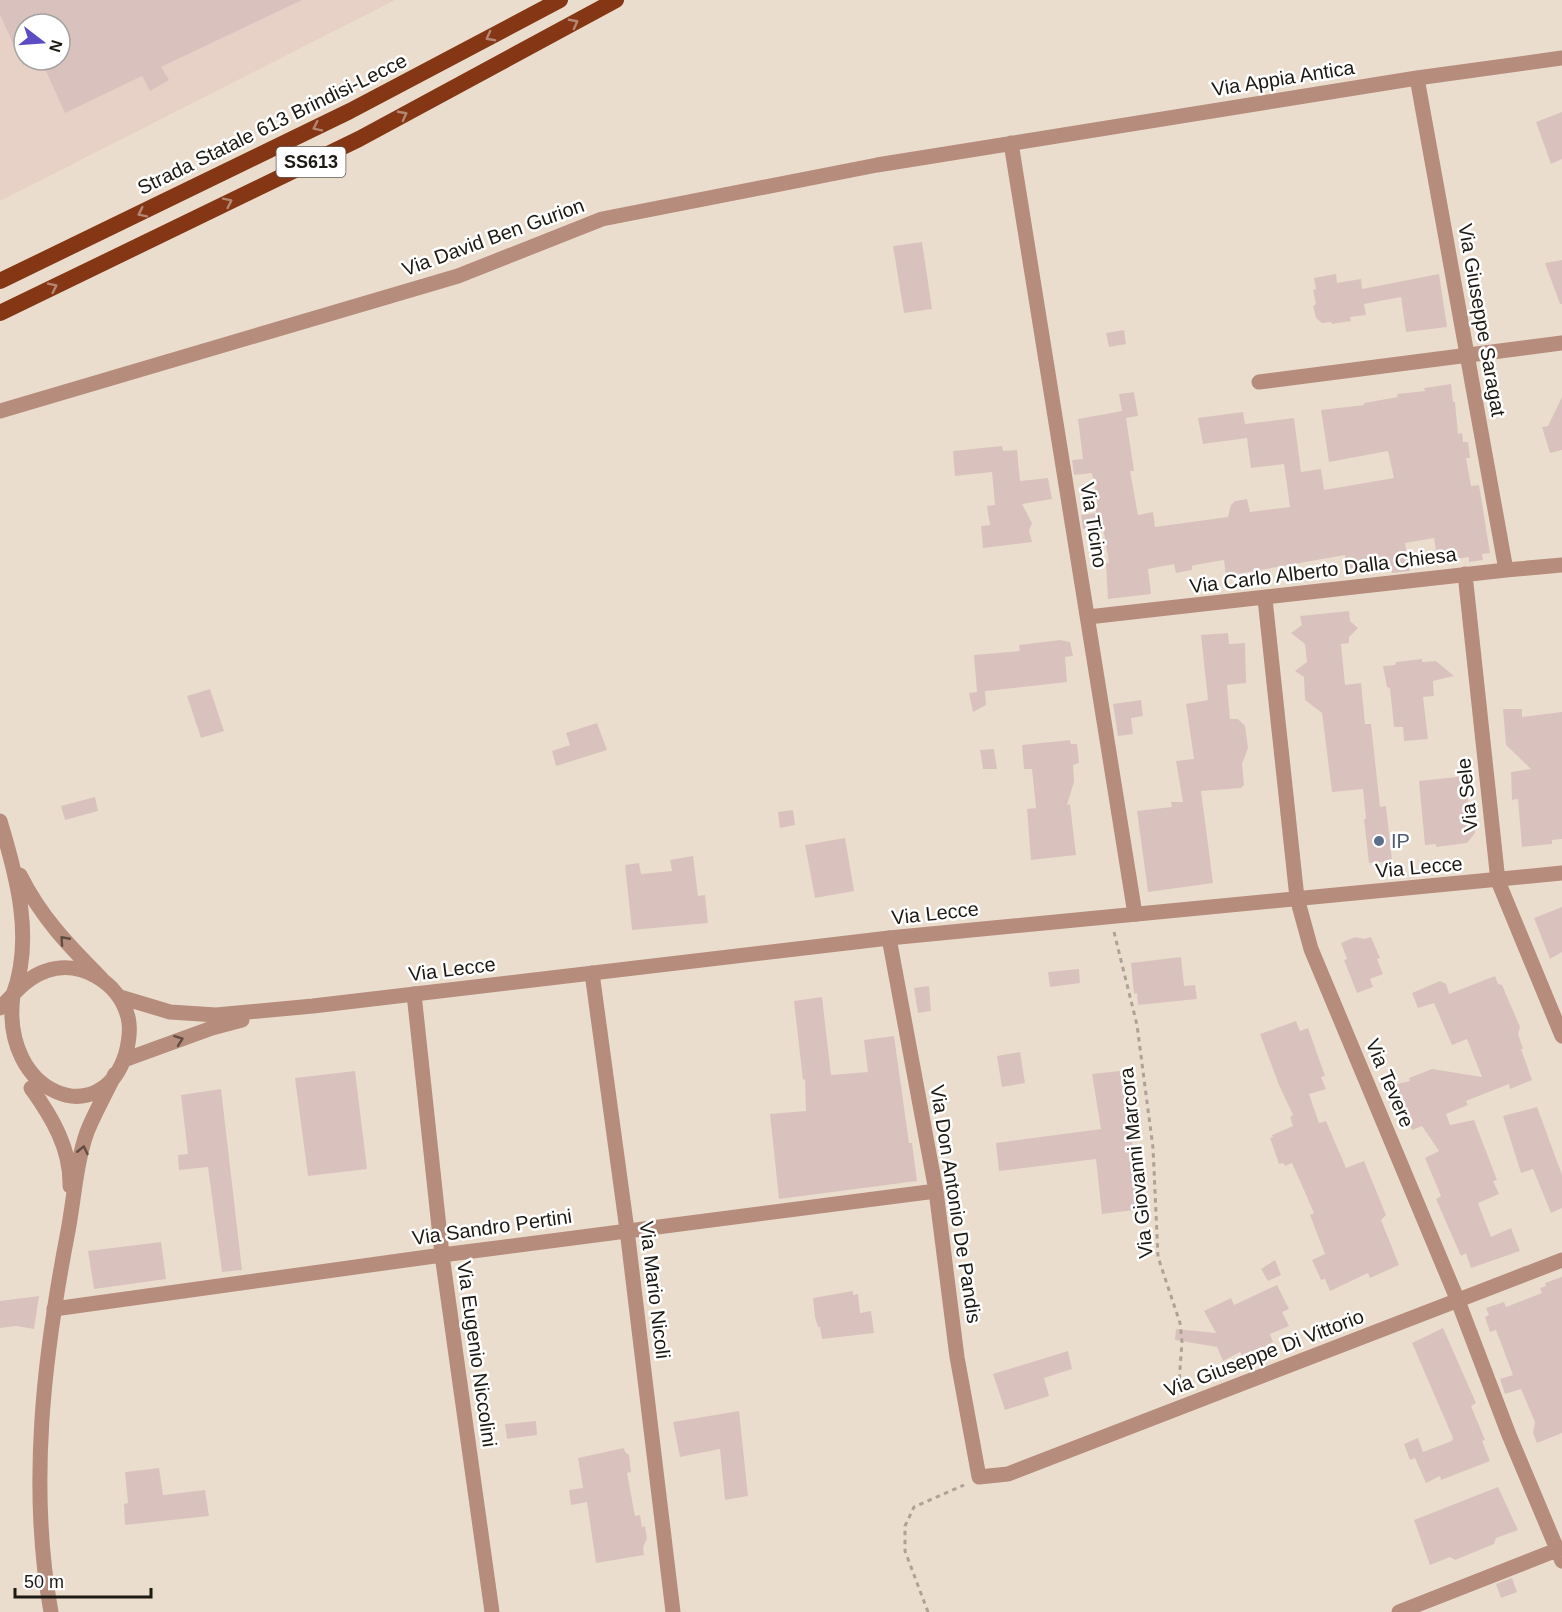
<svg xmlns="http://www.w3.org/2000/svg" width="1562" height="1612" font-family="Helvetica,sans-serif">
<rect width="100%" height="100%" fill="#ebddcd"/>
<!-- industrial -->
<path fill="#e7d0c5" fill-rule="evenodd" d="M0,0H395L0,201ZM24,24H60V60H24Z"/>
<!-- building -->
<path fill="#d9c2be" d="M0,0H302L161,67L169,80L150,91L142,76L65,113L41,60H60V24H24V67L0,15Z
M1562,112V159L1551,164L1536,122Z
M922,242L932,309L904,313L893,246Z
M1562,260V304H1560L1545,263Z
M1336,274L1337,283L1361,279L1362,289L1439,274L1447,327L1406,332L1401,297L1364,304L1366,315L1350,317L1351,321L1332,324L1331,322L1322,323L1316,318L1313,306L1316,304L1313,290L1316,289L1314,278Z
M1124,330L1126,344L1109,347L1106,333Z
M1451,384L1453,402H1455L1458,434L1462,433L1463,442H1468L1470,458H1466L1471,486L1479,485L1490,553L1482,554L1483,560L1469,562V557L1438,562L1434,538L1405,543L1410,571L1392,573L1390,562L1347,569L1345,555L1226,576L1224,560L1195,565L1192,566V570L1176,573L1174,564L1148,569L1151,594L1108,599L1106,563H1109L1103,527L1083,529L1081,515L1096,513V508H1098L1092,473L1074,475L1072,460L1083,459L1078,419L1122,411L1119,394L1134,392L1138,416L1126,418L1134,471H1130L1138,515L1153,512L1155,527L1228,517L1231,505L1235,501L1247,499L1250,512L1290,507L1284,464L1251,468L1247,438L1203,444L1198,418L1243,412L1245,424L1294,418L1301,472L1321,469L1324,490L1394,478L1388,451L1329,462L1321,410L1364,405V403L1398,397L1397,394L1425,391L1424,388Z
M1562,397V450L1550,453L1542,427L1548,426Z
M1002,446L1003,451L1017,450L1020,481L1048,478L1052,499L1022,504L1032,523L1029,531L1032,542L983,548L981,526L990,525L987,506L995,505L992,472L955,476L953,451Z
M1349,611L1350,621L1358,628L1349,637V643L1341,644L1345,685L1361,683L1365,724H1371L1380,807L1386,806L1392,861L1369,863L1364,819H1366L1363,789L1332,792L1322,713L1305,700L1304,677L1295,671L1307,662L1305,644L1291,633L1302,625L1300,616Z
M1228,633L1229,644L1245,643L1246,683L1227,685L1230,719H1238L1245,726L1248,748L1242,764L1244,785L1241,788L1201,791L1213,883L1148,892L1137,811L1172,807L1171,802H1183L1176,761L1194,759L1186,704L1208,700L1201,635Z
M1060,640L1070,642L1073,656L1065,657L1067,682L977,692L974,655L1020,651L1019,645Z
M1422,659V662L1436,661L1454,676L1433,681L1434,696L1423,697L1428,739L1404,741L1403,727H1394L1390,688L1387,687L1383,666L1395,665L1396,662Z
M210,689L224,731L201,738L187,696Z
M985,691L986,705L973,712L969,693Z
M1141,700L1143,716L1131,718L1133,734L1118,736L1113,704Z
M1503,709H1522V717L1562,712V839L1552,840V844L1522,847L1518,799L1512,800L1511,772L1531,769L1506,745Z
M597,723L607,750L556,766L552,751L570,745L566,733Z
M1070,740L1071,744H1077L1079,763L1073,765L1074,782L1067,805L1070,804L1076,855L1031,860L1027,809L1036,808L1032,769H1024L1022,745Z
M994,749L997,769H983L980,750Z
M1466,776L1469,810L1472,809L1475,833L1467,843L1436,847V844L1425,845L1419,781Z
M95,797L98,811L65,820L61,806Z
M793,810L795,825L780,828L778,812Z
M845,838L854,891L815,898L805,845Z
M693,856L698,896L705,895L708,923L632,930L625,865L639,863L641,874L672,871L670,860Z
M1562,907V952L1550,959L1534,918Z
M1355,937L1364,939L1371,937L1380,958L1377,959L1383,974L1370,979L1373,987L1357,993L1344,960L1347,959L1341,943Z
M1181,957L1184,986L1195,985L1197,999L1138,1005L1137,993L1134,994L1131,963Z
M1079,969L1080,983L1050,987L1048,972Z
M1495,976L1498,984L1502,985L1520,1027L1518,1034L1523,1049H1521L1532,1080L1510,1089L1509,1084L1466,1101L1468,1105L1446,1114L1450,1125L1474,1120L1497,1180L1493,1181L1499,1194L1478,1203L1491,1237L1511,1228L1520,1251L1471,1268L1466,1253L1461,1256L1436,1199L1441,1196L1425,1158L1439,1151L1422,1126L1412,1130L1393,1085L1410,1081L1409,1078L1432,1069L1482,1077L1467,1039L1452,1045L1434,1003L1418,1008L1412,993L1440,981L1446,984L1449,994Z
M929,986L931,1011L918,1013L914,988Z
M822,997L831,1075L868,1072L864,1040L894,1036L909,1143H912L917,1181L779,1199L770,1114L806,1111L805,1079L803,1080L794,1001Z
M1296,1021L1300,1031L1308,1028L1325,1076L1321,1077L1326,1089L1309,1094L1319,1123L1326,1121L1346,1168L1364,1161L1386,1215L1381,1220L1399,1265L1370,1278L1368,1273L1330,1291L1325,1279L1321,1280L1312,1260L1325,1254L1310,1215L1314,1213L1292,1163L1285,1166L1283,1163L1279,1164L1270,1138L1273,1137L1272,1135L1293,1126L1290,1117L1293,1115L1279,1085L1260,1034Z
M1020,1052L1025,1083L1002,1087L997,1056Z
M355,1071L367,1169L308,1176L295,1078Z
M1120,1071L1138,1176L1142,1209L1102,1214L1096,1159L999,1171L996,1143L1101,1129L1092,1074Z
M221,1089L242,1270L222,1272L208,1167L179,1170L178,1155L188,1154L181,1095Z
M1537,1107L1562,1175V1208L1551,1213L1533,1169L1521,1173L1503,1116Z
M161,1242L166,1279L94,1289L88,1251Z
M1275,1260L1281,1275L1268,1281L1261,1269Z
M1562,1277V1433L1537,1443L1533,1433L1535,1422L1521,1389L1505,1394L1500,1379L1513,1375L1496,1330L1490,1332L1485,1317L1489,1315L1486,1308L1504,1302L1506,1307L1542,1293L1540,1288L1546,1286L1545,1283Z
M1277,1285L1289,1309L1282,1312L1289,1326L1270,1334L1273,1342L1243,1357L1240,1352L1223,1361L1217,1347L1175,1340L1176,1329L1216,1333L1204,1311L1231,1298L1234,1305Z
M853,1291V1295L858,1294L860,1313L871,1311L874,1333L822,1339L820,1327H818L815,1317L813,1298Z
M39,1296L34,1329L16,1326L0,1328V1301Z
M1443,1328L1476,1403L1471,1406L1485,1440L1482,1441L1490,1461L1441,1480L1440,1476L1426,1483L1415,1458L1410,1460L1404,1444L1418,1438L1423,1452L1452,1441L1453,1438L1412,1343Z
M1068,1351L1072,1369L1044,1378L1049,1396L1005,1410L993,1374Z
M739,1411L748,1496L725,1500L720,1449L680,1457L673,1422Z
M536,1421L537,1435L507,1439L505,1424Z
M624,1448L625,1452L629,1455L631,1472L627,1473L635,1516L640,1515L642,1527L645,1526L647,1539L643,1547L644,1555L596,1563L587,1502L571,1505L569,1490L583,1488L578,1458Z
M159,1468L163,1495L205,1490L209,1516L125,1525L124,1504L128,1503L125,1472Z
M1498,1487L1518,1530L1496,1538L1494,1544L1455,1560L1450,1557L1430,1565L1414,1520Z
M1512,1578L1517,1592L1501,1598L1496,1584Z"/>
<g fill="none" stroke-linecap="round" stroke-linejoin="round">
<!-- path -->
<path stroke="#ada295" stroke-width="3" stroke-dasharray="4.5 4.5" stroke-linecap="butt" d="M1114,932L1137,1025L1153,1148L1158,1257L1180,1323L1182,1342L1179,1382L1181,1392
M928,1612L905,1551V1526L914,1507L964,1485"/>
<!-- minor -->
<path stroke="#b68c7d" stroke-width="15" d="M1417,78L1506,570
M1011,143L1135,914
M1259,382L1562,343
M0,411L458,276L602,219L877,165L1417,78L1562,58
M1465,574L1498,881L1562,1036
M1265,599L1297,898L1311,949L1458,1301L1509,1435L1562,1561
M1088,617L1506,570L1562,565
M0,821C17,877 34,939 13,995
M20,875C41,917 68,945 101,978
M889,938L936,1191L957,1357L979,1477L1008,1474L1562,1260
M592,973L627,1230L673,1612
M414,994L442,1255L492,1612
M54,1309L442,1255L936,1191
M1399,1612L1562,1548"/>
<!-- tertiary -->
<path stroke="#b68c7d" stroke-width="15" d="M120,997L170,1012L216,1015L313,1006L889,938L1562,873
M0,1008C14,994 27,977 46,971C80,959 119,982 128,1017C131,1029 129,1041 126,1053C102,1133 0,1095 13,995
M124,1060L212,1028L242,1020
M31,1088C52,1117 71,1149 70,1186
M51,1612C28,1486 44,1355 68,1231C74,1199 76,1163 87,1132C95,1112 106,1093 115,1074"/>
<!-- trunk -->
<path stroke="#843615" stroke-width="16" d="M0,281L350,111L560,0
M0,313L359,139L616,0"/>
</g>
<!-- one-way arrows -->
<defs><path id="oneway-chevron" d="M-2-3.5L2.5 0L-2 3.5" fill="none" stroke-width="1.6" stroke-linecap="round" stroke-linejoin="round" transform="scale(1.5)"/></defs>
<g stroke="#b58673">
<use href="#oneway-chevron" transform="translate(574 23) rotate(-28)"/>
<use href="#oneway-chevron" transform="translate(490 37) rotate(152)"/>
<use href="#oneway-chevron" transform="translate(403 115) rotate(-28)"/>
<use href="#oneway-chevron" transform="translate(317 127) rotate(154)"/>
<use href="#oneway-chevron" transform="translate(228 202) rotate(-26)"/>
<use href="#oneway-chevron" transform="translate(142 213) rotate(154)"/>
<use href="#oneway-chevron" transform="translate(53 287) rotate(-26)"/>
</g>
<g stroke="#624d43">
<use href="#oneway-chevron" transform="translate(64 940) rotate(-132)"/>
<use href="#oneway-chevron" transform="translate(179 1040) rotate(-20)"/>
<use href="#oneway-chevron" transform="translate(83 1150) rotate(-77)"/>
</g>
<!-- markers -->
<circle fill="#5c6f8a" stroke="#fff" stroke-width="2" cx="1379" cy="841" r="6"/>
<g text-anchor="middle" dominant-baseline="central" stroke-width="5" stroke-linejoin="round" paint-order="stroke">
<!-- shield labels -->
<rect fill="#fff" stroke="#615e5a" stroke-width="1.5" x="276.5" y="147" width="69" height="30" rx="4.5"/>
<g font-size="18" font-weight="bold" fill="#1d1913">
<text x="311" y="162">SS613</text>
</g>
<!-- street labels -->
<g font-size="20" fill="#1d1913" stroke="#fff">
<text transform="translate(1283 78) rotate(-9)">Via Appia Antica</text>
<text transform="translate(272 124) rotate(-26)">Strada Statale 613 Brindisi-Lecce</text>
<text transform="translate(493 237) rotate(-20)">Via David Ben Gurion</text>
<text transform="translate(1482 320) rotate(80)">Via Giuseppe Saragat</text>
<text transform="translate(1094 525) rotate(81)">Via Ticino</text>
<text transform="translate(1323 570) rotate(-7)">Via Carlo Alberto Dalla Chiesa</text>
<text transform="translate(1467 795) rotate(-96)">Via Sele</text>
<text transform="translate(1419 867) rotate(-5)">Via Lecce</text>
<text transform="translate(935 913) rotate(-6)">Via Lecce</text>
<text transform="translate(452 969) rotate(-7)">Via Lecce</text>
<text transform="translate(1390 1083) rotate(67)">Via Tevere</text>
<text transform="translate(1136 1163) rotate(-96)">Via Giovanni Marcora</text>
<text transform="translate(956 1204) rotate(81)">Via Don Antonio De Pandis</text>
<text transform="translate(492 1227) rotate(-8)">Via Sandro Pertini</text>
<text transform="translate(655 1290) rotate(83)">Via Mario Nicoli</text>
<text transform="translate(1264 1353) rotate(-21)">Via Giuseppe Di Vittorio</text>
<text transform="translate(477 1354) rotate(82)">Via Eugenio Niccolini</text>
</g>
<!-- service labels -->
<g font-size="20" fill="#4e5e75" stroke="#fff" text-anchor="start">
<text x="1391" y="841">IP</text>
</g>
</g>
<!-- north arrow -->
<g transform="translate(42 42) rotate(107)"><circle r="28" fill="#ffffff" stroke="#a5a3a1" stroke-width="1.5"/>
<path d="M0-4.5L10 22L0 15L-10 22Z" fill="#5c4cc4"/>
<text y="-9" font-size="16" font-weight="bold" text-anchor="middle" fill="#1d1913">N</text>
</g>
<!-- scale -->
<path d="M15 1588v9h136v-9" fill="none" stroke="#1d1913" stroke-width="3"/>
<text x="24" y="1588" font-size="18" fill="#1d1913" stroke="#ffffff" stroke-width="4.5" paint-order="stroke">50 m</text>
</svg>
